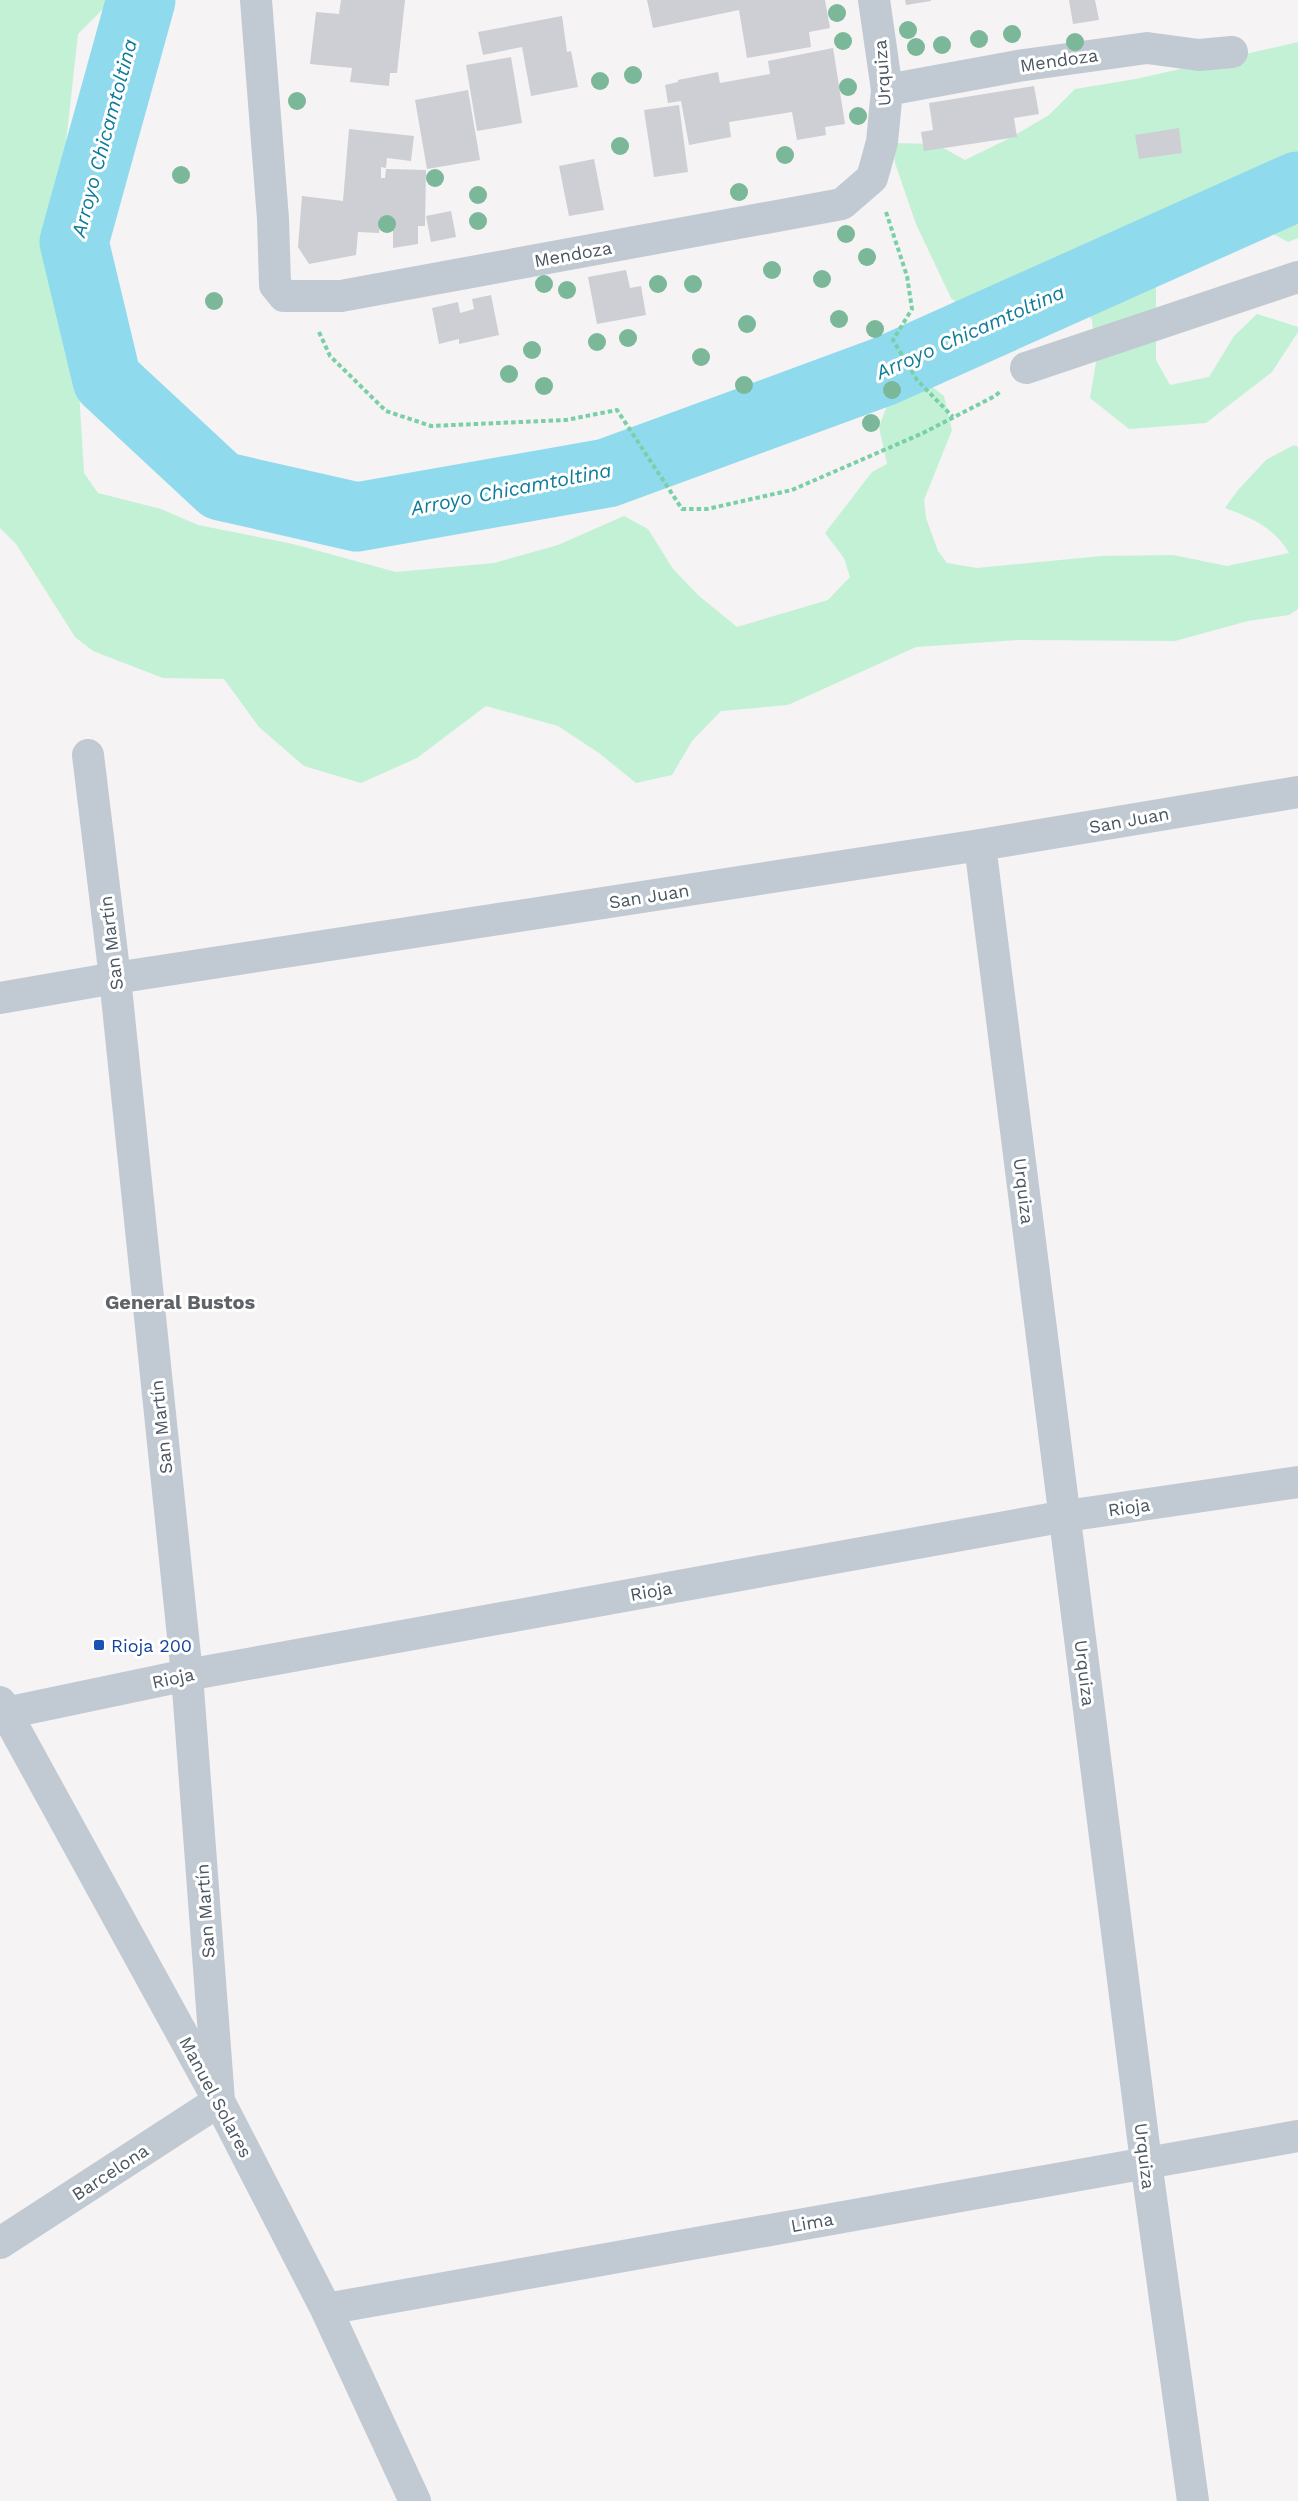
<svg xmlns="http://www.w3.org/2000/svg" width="1298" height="2501" font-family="'Work Sans',sans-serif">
<rect width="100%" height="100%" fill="#f5f3f3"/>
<!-- green -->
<path fill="#c3f1d5" d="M0,0H112L78,34L63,169L64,274L84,319L78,374L84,473L98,493L161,509L198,525L293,544L396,572L494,563L558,545L624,516L648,529L673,569L698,595L737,627L828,600L850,577L844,558L825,533L872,472L887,464L879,427L888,403L925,381L944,396L952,430L924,500L926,518L938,551L947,563L977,568L1102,556L1173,555L1227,566L1289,553C1275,528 1252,518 1225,508L1238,490L1266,460L1294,445L1298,447V609L1289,615L1248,621L1175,641L1019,640L916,647L788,705L721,711L692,741L672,775L636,783L599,753L558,726L486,706L417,758L361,783L304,766L259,727L224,679L163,678L93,651L75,637L16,544L0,528Z
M1298,42V238L1288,242L1241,217L1199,239L1156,287V360L1170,385L1209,377L1234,336L1257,314L1298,327V332L1272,372L1206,423L1129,429L1090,398L1096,362L1092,320L1073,298L1035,308L988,328L951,298L916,224L895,163L893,143L936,144L965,160L1012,137L1049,115L1075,89L1136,79Z"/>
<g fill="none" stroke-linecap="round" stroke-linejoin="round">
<!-- river -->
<path stroke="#90daee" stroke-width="69" d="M141,0L74,242L107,380L221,486L357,517L607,473L885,371L1298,186"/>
</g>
<!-- building -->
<path fill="#cdcfd5" d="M341,0H405L397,73H390L389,86L350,82L352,68L310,64L316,12L339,14Z
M647,0H825L830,28L809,32L811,47L747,58L739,10L653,28Z
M905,0H931V1L906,5Z
M1069,0H1095L1099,20L1073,24Z
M562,16L567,52L571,51L578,87L531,96L522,47L483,55L478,32Z
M833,48L845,124L825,127L826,135L797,140L792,112L729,122L731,137L689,145L681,101L668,103L665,85L678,82V80L718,72L720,83L770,74L768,61Z
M511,57L522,123L477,131L466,65Z
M1034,86L1039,114L1014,118L1017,137L924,151L921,132L933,130L929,103Z
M468,90L480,160L427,169L415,100Z
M679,105L688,172L654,177L644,110Z
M1179,128L1182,153L1139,159L1135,135Z
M349,129L414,136L411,161L387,158L386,168L381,167V178H385L386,169L426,170L425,226H418V244L393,248V219L381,218L379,233L358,232L356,255L309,264L298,247L302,196L343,201Z
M594,159L604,210L569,216L559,166Z
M451,211L456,237L431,242L426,216Z
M626,270L630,288L641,286L646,315L597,324L588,277Z
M491,295L499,335L459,344V339L439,344L432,308L458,302L460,313L474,309L472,299Z"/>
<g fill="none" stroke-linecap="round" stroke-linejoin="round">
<!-- path -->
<path stroke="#7ad0a6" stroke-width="4" stroke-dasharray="4.5 3" stroke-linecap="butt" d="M886,212L907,276L912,309L893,340L917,380L953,417
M319,332L330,356L386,411L431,426L566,420L617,410L682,509H707L792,490L923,433L995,396L1001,391"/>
<!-- minor -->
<path stroke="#c1cad2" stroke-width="32" d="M256,0L273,219L275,285L284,296H341L842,204L872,178L882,142L887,90L874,0
M887,90L1018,66L1147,48L1199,55L1232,52
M1026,368L1298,277
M88,755L115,978L187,1675L219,2101
M980,845L1146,2162L1193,2501
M0,998L115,978L980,845L1298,792
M0,1702L219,2101L326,2309L415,2501
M6,1713L187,1675L1066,1516L1298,1482
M0,2243L219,2101
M326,2309L1298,2136"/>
</g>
<!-- trees -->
<g fill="#7bb799">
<circle cx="837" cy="13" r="9"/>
<circle cx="908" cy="30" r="9"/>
<circle cx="1012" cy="34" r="9"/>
<circle cx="979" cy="39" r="9"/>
<circle cx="843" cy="41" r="9"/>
<circle cx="1075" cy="42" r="9"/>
<circle cx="942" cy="45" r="9"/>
<circle cx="916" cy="47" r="9"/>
<circle cx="633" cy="75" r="9"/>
<circle cx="600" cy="81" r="9"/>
<circle cx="848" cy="87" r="9"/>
<circle cx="297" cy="101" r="9"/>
<circle cx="858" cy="116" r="9"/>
<circle cx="620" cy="146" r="9"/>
<circle cx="785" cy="155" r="9"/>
<circle cx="181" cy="175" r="9"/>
<circle cx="435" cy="178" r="9"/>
<circle cx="739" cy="192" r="9"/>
<circle cx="478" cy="195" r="9"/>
<circle cx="478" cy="221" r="9"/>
<circle cx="387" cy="224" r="9"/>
<circle cx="846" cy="234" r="9"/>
<circle cx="867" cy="257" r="9"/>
<circle cx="772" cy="270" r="9"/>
<circle cx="822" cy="279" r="9"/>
<circle cx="544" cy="284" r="9"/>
<circle cx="658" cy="284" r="9"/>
<circle cx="693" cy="284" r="9"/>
<circle cx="567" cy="290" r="9"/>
<circle cx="214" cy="301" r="9"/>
<circle cx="839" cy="319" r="9"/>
<circle cx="747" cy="324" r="9"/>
<circle cx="875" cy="329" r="9"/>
<circle cx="628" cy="338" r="9"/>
<circle cx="597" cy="342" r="9"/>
<circle cx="532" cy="350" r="9"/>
<circle cx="701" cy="357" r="9"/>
<circle cx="509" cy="374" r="9"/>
<circle cx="744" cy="385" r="9"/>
<circle cx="544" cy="386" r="9"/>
<circle cx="892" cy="390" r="9"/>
<circle cx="871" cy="423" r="9"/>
</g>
<!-- markers -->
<rect fill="#1a4fb4" stroke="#fff" stroke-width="2" x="93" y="1639" width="12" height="12" rx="3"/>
<g text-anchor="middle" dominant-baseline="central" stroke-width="6" stroke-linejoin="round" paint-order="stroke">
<!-- street labels -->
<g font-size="18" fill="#4a5661" stroke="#fff">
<text transform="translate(1059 60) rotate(-8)">Mendoza</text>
<text transform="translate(882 73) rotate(-94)">Urquiza</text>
<text transform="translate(573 254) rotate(-10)">Mendoza</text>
<text transform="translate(1129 820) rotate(-10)">San Juan</text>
<text transform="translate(649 896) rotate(-9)">San Juan</text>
<text transform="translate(111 943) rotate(-97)">San Martín</text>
<text transform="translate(1024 1191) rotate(83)">Urquiza</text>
<text transform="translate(161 1427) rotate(-96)">San Martín</text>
<text transform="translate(1129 1507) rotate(-8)">Rioja</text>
<text transform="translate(651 1591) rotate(-10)">Rioja</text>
<text transform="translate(1085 1673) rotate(83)">Urquiza</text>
<text transform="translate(173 1678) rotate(-12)">Rioja</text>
<text transform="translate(205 1911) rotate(-94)">San Martín</text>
<text transform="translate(216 2097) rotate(62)">Manuel Solares</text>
<text transform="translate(1145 2156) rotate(83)">Urquiza</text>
<text transform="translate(110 2172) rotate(-33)">Barcelona</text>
<text transform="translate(812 2222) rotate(-10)">Lima</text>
</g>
<!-- transit labels -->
<g font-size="18" fill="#164399" stroke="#fff" text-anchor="start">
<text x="111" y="1645">Rioja 200</text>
</g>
<!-- water labels -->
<g font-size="20" font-style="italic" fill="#0c7c9b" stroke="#fff">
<text transform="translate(104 138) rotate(-75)">Arroyo Chicamtoltina</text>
<text transform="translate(970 332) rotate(-24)">Arroyo Chicamtoltina</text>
<text transform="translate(511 489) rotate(-11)">Arroyo Chicamtoltina</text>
</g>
<!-- neighbourhood labels -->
<g font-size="20" font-weight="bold" fill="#5f6368" stroke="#fff">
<text x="180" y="1302">General Bustos</text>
</g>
</g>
</svg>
